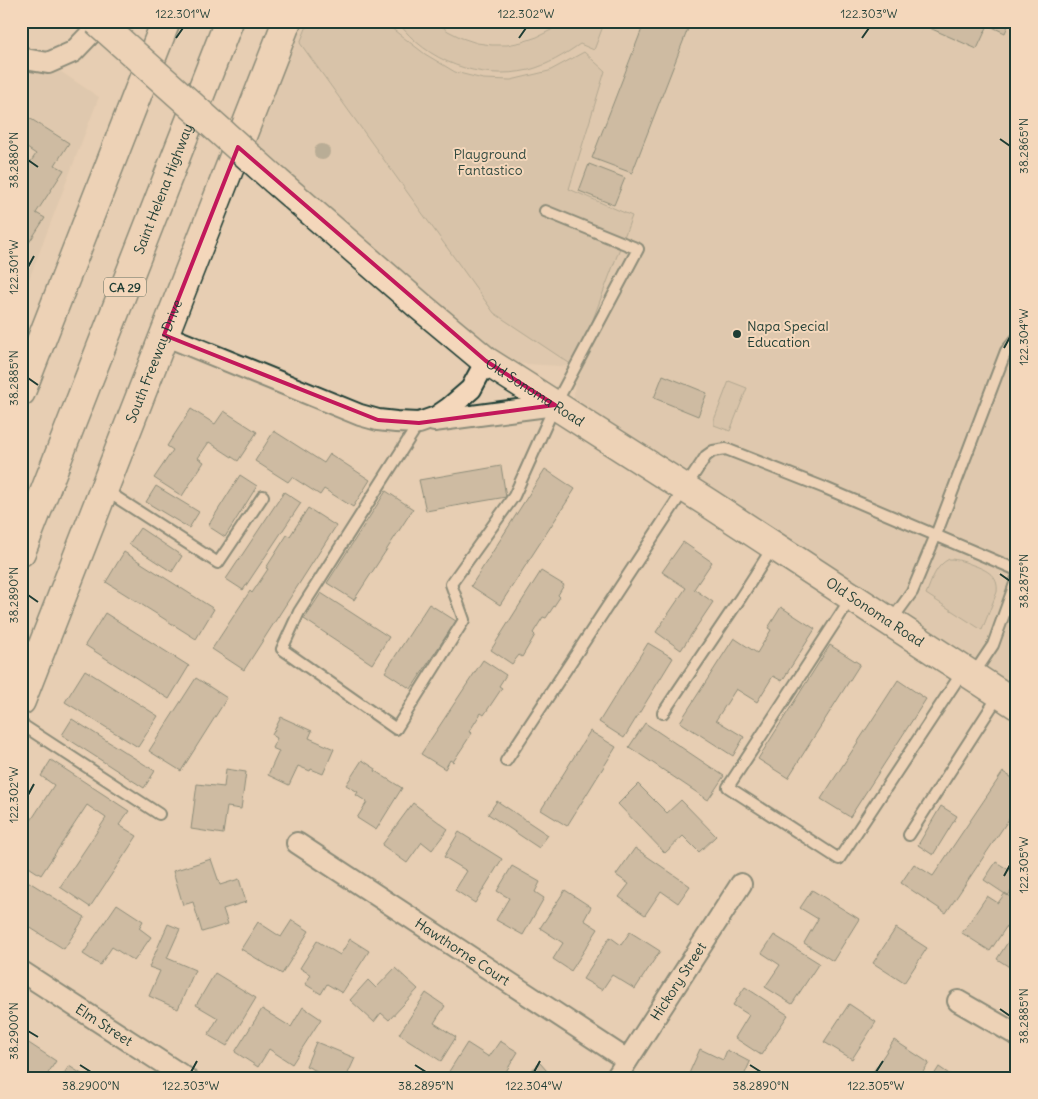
<svg xmlns="http://www.w3.org/2000/svg" width="1038" height="1099" font-family="Delius,sans-serif">
<rect width="100%" height="100%" fill="#e7ceb3"/>
<filter id="ink" filterUnits="userSpaceOnUse"><feTurbulence type="fractalNoise" baseFrequency=".02" numOctaves="2"/><feDisplacementMap in="SourceGraphic" scale="10" xChannelSelector="R" yChannelSelector="G"/><feConvolveMatrix kernelMatrix="1 2 1 2 8 2 1 2 1" color-interpolation-filters="sRGB"/></filter>
<g filter="url(#ink)">
<!-- built -->
<path fill="#d6c2a8" d="M287,21H1017V678L1013,686L574,401L575,367L495,362L239,143Z
M21,56L48,63L99,97L21,300Z"/>
<!-- green -->
<path fill="#c6b69e" stroke="#727a69" d="M309,21H382L425,54L455,72L483,79L511,80L549,71L584,52L605,71L569,189L632,216L575,367L494,313L300,43Z
M397,21H435L448,31L462,38L477,43L492,45H507L522,42L537,37L551,30L563,21H605L594,50L580,44C564,55 548,65 529,70C479,81 427,62 397,21Z
M729,381L747,388L730,431L714,425V420Z
M949,559C958,559 965,562 973,565C987,570 999,576 997,592L982,630L926,594C932,580 935,566 949,559Z"/>
<!-- building -->
<path fill="#afa58f" stroke="#1f3d34" d="M645,21H691L632,173L592,158Z
M914,21H1010L1005,33L988,25L977,49Z
M23,114L69,143L55,165L64,170L36,213L45,218L21,255V176L36,154L21,144V116Z
M589,164L625,178L614,205L579,191Z
M663,375L707,393L698,416L654,398Z
M191,409L215,424L224,411L257,432L238,461L209,442L198,458L204,462L182,496L154,478L173,450L167,446Z
M274,431L324,463L330,454L370,480L353,507L324,489L320,495L292,477L288,482L255,461Z
M501,466L506,497L426,511L419,480Z
M545,469L575,489L500,605L471,586Z
M240,475L257,486L225,537L208,526Z
M156,486L199,512L189,528L146,502Z
M386,491L413,509L354,600L327,583Z
M284,492L301,503L243,590L226,579Z
M308,508L336,526L244,670L212,649L250,591L252,593L268,569L266,568L287,535L290,536Z
M140,528L182,556L172,572L129,544Z
M683,542L712,562L694,589L713,602L681,650L656,632L686,588L662,572Z
M124,552L214,609L196,639L106,582Z
M541,571L564,585L558,595L560,597L546,618L543,617L533,633L535,635L522,657L519,655L512,664L491,650Z
M321,593L389,637L372,664L304,619Z
M429,604L456,621L411,689L385,672Z
M781,607L815,629L782,681L773,676L757,702L736,689L716,720L744,737L733,756L680,722L734,638L757,653L771,630L768,628Z
M105,613L189,666L169,699L85,645Z
M648,643L673,658L624,738L599,722Z
M830,645L860,664L788,778L758,759Z
M483,660L506,675L499,686L502,688L484,715L481,713L469,732L472,733L453,762L450,760L445,769L421,754Z
M85,670L158,716L138,747L65,702Z
M196,678L227,698L181,771L149,751Z
M898,680L926,699L850,817L821,799Z
M281,717L312,731L309,738L334,749L323,774L311,769L310,771L298,766L289,785L268,775L279,751L272,748L277,738L272,735Z
M72,719L155,771L144,788L62,735Z
M645,723L724,776L708,800L629,747Z
M590,731L616,747L567,826L541,810Z
M51,760L129,811L119,825L137,836L90,907L60,887L106,818L87,805L41,875L21,862V836L54,785L41,776Z
M362,760L376,769L375,771L402,788L376,830L357,818L367,802L356,795L358,792L346,785Z
M226,769L246,772L241,809L227,807L223,834L191,829L197,784L224,787Z
M1003,772L1017,781V807L946,913L901,883L914,864L933,876Z
M638,784L667,813L681,800L716,836L699,852L683,836L665,853L618,804Z
M497,801L548,835L539,848L488,814Z
M413,803L448,829L432,850L422,842L407,863L382,845Z
M941,806L957,816L933,855L918,845Z
M459,832L502,859L475,903L455,890L467,871L444,857Z
M635,848L690,886L678,903L661,891L645,915L619,897L629,884L616,875Z
M211,859L220,885L239,879L246,902L223,909L228,924L202,932L193,902L183,905L173,871Z
M996,862L1017,875V882L1008,896L984,880Z
M512,866L540,882L535,892L544,898L523,935L496,920L509,898L497,891Z
M21,877L85,917L64,949L21,922Z
M565,890L591,907L584,920L598,929L571,971L553,959L563,943L540,928Z
M812,890L859,919L833,961L804,943L818,919L800,908Z
M1005,893L1017,901V911L990,951L962,933L987,896L998,903Z
M117,904L143,921L139,928L151,937L134,961L112,947L100,965L83,954Z
M292,920L309,931L282,974L241,949L258,922L281,937Z
M168,924L180,929L167,958L195,970L178,1009L149,996L160,971L149,967Z
M896,928L927,948L904,983L873,963Z
M1017,928V972L997,959Z
M630,932L660,951L635,989L612,975L602,990L583,979L610,937L621,945Z
M774,935L819,963L792,1004L765,987L780,965L762,953Z
M350,939L369,951L342,993L327,984L321,994L305,984L311,975L300,968L317,941L340,955Z
M395,968L418,989L389,1020L381,1013L374,1022L350,1000L368,980L376,988Z
M215,973L256,998L227,1046L208,1035L218,1018L196,1005Z
M745,987L788,1015L761,1055L735,1038L749,1015L733,1005Z
M426,993L445,1006L434,1023L456,1037L441,1061L399,1034Z
M849,1004L876,1022L852,1059L824,1042Z
M303,1007L321,1019L292,1064L269,1049L258,1067L235,1052L262,1009L291,1027Z
M21,1038L56,1061L45,1078H21Z
M894,1040L929,1063L919,1078H875L871,1075Z
M500,1041L518,1052L502,1078H455L448,1073L467,1043L489,1057Z
M316,1042L355,1058L346,1078H314L317,1071L306,1066Z
M700,1049L723,1060L727,1050L750,1062L743,1078H687Z
M540,1063L553,1078H522Z
M69,1066L88,1078H61Z
M939,1067L955,1078H932Z"/>
<g fill="none" stroke-linecap="round" stroke-linejoin="round">
<!-- lane casing -->
<g stroke="#1f3d34" stroke-width="14">
<path id="lane" d="M419,423L299,612L282,649L396,729L464,620L451,584L514,496L555,405L638,249L545,211
M105,490L218,563L263,496
M851,598L728,787L839,859L963,671
M891,621L912,592L936,535L996,377L1006,351L1017,338
M973,675L993,645L1017,578
M663,713L741,597L773,547
M21,724L159,814
M506,761L706,456L713,451L726,449L825,488L1017,570
M909,835L999,695"/>
</g>
<!-- street casing -->
<g stroke="#1f3d34" stroke-width="24">
<g id="street">
<path d="M21,56L25,59L48,63L73,52L95,29L98,21"/>
<path d="M164,335L360,415L378,420L396,422L419,423L436,417L449,408L471,389L486,361"/>
<path d="M434,421L555,405"/>
<path id="s1" d="M297,843L627,1060"/>
<path id="s2" d="M21,971L186,1078"/>
<path d="M958,1001L1017,1035"/>
<path id="s3" d="M616,1078L741,884"/>
</g>
</g>
<!-- secondary casing -->
<g stroke="#1f3d34" stroke-width="31">
<g id="secondary">
<path id="s4" d="M275,180L420,306L486,361L710,504L1017,705"/>
<path id="s5" d="M21,701L287,21"/>
</g>
</g>
<!-- highway casing -->
<g stroke="#1f3d34" stroke-width="31">
<g id="highway">
<path d="M21,392L166,21"/>
<path id="s6" d="M21,552L229,21"/>
</g>
</g>
<!-- lane -->
<use href="#lane" stroke="#f4d7bb" stroke-width="10"/>
<!-- street -->
<use href="#street" stroke="#f4d7bb" stroke-width="20"/>
<!-- secondary -->
<use href="#secondary" stroke="#f4d7bb" stroke-width="28"/>
<!-- highway -->
<use href="#highway" stroke="#f4d7bb" stroke-width="28"/>
<!-- secondary-bridge casing -->
<g stroke="#1f3d34" stroke-width="31" stroke-linecap="butt">
<path id="secondary-bridge" d="M97,21L275,180"/>
</g>
<!-- secondary-bridge -->
<use href="#secondary-bridge" stroke="#f4d7bb" stroke-width="28"/>
</g>
<!-- trees -->
<circle fill="#828573" cx="322" cy="152" r="8"/>
</g>
<!-- marked area -->
<path d="M0 0H1038V1099H0ZM238,147L486,361L555,405L419,423L378,420L164,335Z" fill="#e7ceb3" fill-opacity=".55" fill-rule="evenodd"/>
<path fill="none" stroke="#c2185b" stroke-width="4" stroke-linejoin="round" d="M238,147L486,361L555,405L419,423L378,420L164,335Z"/>
<!-- ticks -->
<path fill="none" stroke="#1f3d34" stroke-width="2" d="M176,38L183,28M519,38L526,28M862,38L869,28M1000,139L1010,146M28,160L38,167M28,267L34,256M1004,348L1010,337M28,378L38,385M1000,574L1010,581M28,595L38,602M28,795L34,784M1004,876L1010,865M1000,1009L1010,1016M28,1031L38,1037M80,1065L91,1072M415,1065L426,1072M750,1065L761,1072M191,1072L197,1061M534,1072L540,1061M876,1072L883,1061"/>
<!-- markers -->
<circle fill="#1f3d34" stroke="#f4d7bb" stroke-width="2" cx="737" cy="334" r="5"/>
<g text-anchor="middle" dominant-baseline="central" stroke-width="4" stroke-linejoin="round" paint-order="stroke">
<!-- shield labels -->
<rect fill="#f4d7bb" stroke="#5f6b5c" stroke-width="1" x="104" y="277.5" width="42" height="19" rx="4"/>
<g font-size="12" font-weight="bold" fill="#1f3d34">
<text x="125" y="287">CA 29</text>
</g>
<!-- park labels -->
<g font-size="14" fill="#30493f" stroke="#f4d7bb">
<text x="490" y="154">Playground<tspan x="490" dy="16">Fantastico</tspan></text>
</g>
<!-- street labels -->
<g font-size="14" fill="#1f3d34" stroke="#f4d7bb">
<text stroke="none"><textPath href="#s6" startOffset="390">Saint Helena Highway</textPath></text>
<text stroke="none"><textPath href="#s5" startOffset="365">South Freeway Drive</textPath></text>
<text stroke="none"><textPath href="#s4" startOffset="336">Old Sonoma Road</textPath></text>
<text stroke="none"><textPath href="#s4" startOffset="741">Old Sonoma Road</textPath></text>
<text stroke="none"><textPath href="#s1" startOffset="198">Hawthorne Court</textPath></text>
<text stroke="none"><textPath href="#s3" startOffset="115">Hickory Street</textPath></text>
<text stroke="none"><textPath href="#s2" startOffset="99">Elm Street</textPath></text>
</g>
<!-- poi labels -->
<g font-size="14" fill="#1f3d34" stroke="#f4d7bb" text-anchor="start">
<text x="747" y="326">Napa Special<tspan x="747" dy="16">Education</tspan></text>
</g>
</g>
<!-- margin -->
<rect width="1038" height="1099" fill="none" stroke="#f4d7bb" stroke-width="55"/>
<rect x="28" y="28" width="982" height="1044" fill="none" stroke="#1f3d34" stroke-width="2"/>
<g font-size="12" text-anchor="middle" fill="#1f3d34">
<text x="183" y="18">122.301°W</text>
<text x="526" y="18">122.302°W</text>
<text x="869" y="18">122.303°W</text>
<text transform="translate(1024 146) rotate(-90)" y="4">38.2865°N</text>
<text transform="translate(14 160) rotate(-90)" y="4">38.2880°N</text>
<text transform="translate(14 267) rotate(-90)" y="4">122.301°W</text>
<text transform="translate(1024 337) rotate(-90)" y="4">122.304°W</text>
<text transform="translate(14 378) rotate(-90)" y="4">38.2885°N</text>
<text transform="translate(1024 581) rotate(-90)" y="4">38.2875°N</text>
<text transform="translate(14 595) rotate(-90)" y="4">38.2890°N</text>
<text transform="translate(14 795) rotate(-90)" y="4">122.302°W</text>
<text transform="translate(1024 865) rotate(-90)" y="4">122.305°W</text>
<text transform="translate(1024 1016) rotate(-90)" y="4">38.2885°N</text>
<text transform="translate(14 1031) rotate(-90)" y="4">38.2900°N</text>
<text x="91" y="1090">38.2900°N</text>
<text x="191" y="1090">122.303°W</text>
<text x="426" y="1090">38.2895°N</text>
<text x="534" y="1090">122.304°W</text>
<text x="761" y="1090">38.2890°N</text>
<text x="876" y="1090">122.305°W</text>
</g>
</svg>
